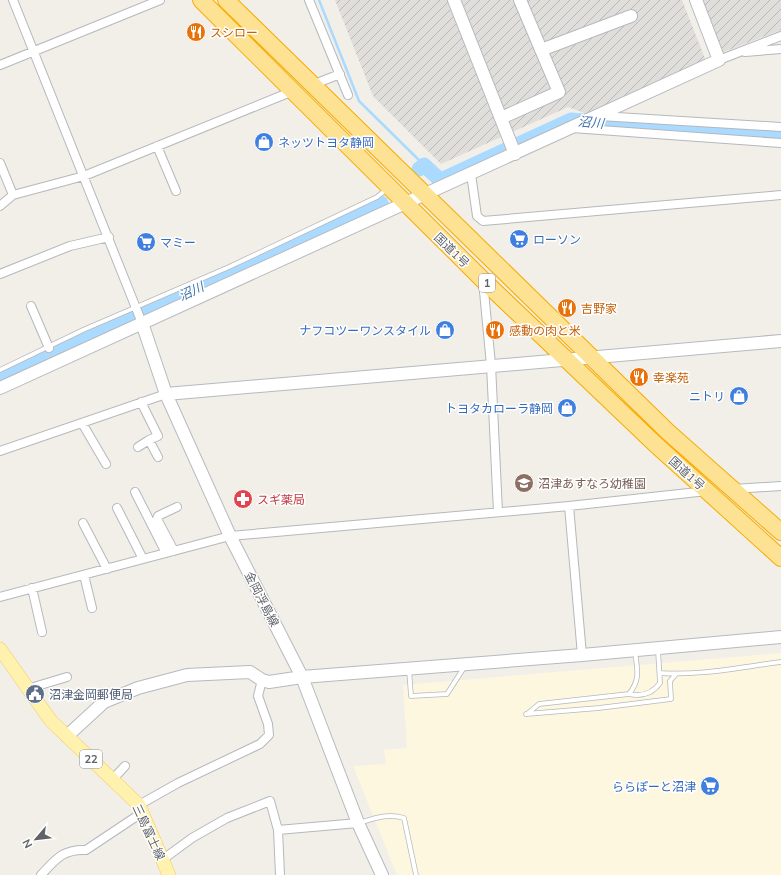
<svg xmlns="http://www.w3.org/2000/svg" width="781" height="875" font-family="Mulish,'Noto Sans JP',sans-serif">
<defs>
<pattern id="industrial-furrows" width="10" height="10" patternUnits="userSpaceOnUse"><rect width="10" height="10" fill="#e0deda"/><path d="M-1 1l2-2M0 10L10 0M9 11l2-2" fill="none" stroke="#b9b8b5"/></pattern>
</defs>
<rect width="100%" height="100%" fill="#f1efe8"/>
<!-- commercial -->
<path fill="#fef7e0" d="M781,653V875H397L353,766L386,764L384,750L407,748L403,685Z"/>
<!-- industrial -->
<path fill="url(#industrial-furrows)" d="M335,0H682L706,61L587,114L568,107L441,164L373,96Z
M700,0H781V30L721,53Z"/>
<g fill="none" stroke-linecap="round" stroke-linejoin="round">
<!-- stream -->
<path stroke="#aadaff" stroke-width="2.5" d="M319,0L359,101L424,165"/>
<!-- river -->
<path stroke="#aadaff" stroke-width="15" d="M419,169L424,165L439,179H443L571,120L781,138
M0,379L381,203"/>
<!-- lane casing -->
<g stroke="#b5b8bc" stroke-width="5.5">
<path id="lane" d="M0,370L83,330L229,267L377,197L387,189
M409,669L411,696L447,694L465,666
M660,673C700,676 741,667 781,662
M629,694C642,697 652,694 660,683L658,650
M526,714L599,708L671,699L670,681L676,674
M527,714L539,704L629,694C641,679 637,669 635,651
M359,823C375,818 388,813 404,818L416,875"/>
</g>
<!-- street casing -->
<g stroke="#b5b8bc" stroke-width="10">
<path id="street" d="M13,0L142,323
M309,0L348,95
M745,52L781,49
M719,60L781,36
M0,65L160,0
M312,85L340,74
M600,116L781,127
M572,128L781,143
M157,146L176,191
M0,163L13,195
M471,174L477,216L483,221L781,195
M0,206L13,195L84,176L293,91
M0,274L70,246L109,237
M483,281L491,365L498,512
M31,306L49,348
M141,402L158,436L149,440L158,457
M82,423L106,464
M138,447L149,440
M0,451L166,394
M734,489L781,486
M135,492L166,553
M569,506L582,655
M117,508L143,559
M83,523L107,569
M174,551L157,519L158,516L177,507
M84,575L92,608
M32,588L42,632
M0,597L230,536L569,506L707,491
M27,689L67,677
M113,779L125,766
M139,805L178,783L260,744L269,735L268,724L258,696L262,680
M278,830L280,875
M162,860L192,838L227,818L270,801L278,830L358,823
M41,875C56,859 63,849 86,850L143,812"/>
</g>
<!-- secondary casing -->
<g stroke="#b6babf" stroke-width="14">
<path id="secondary" d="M454,0L515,154
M541,50L631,16
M501,118L559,92L520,0
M142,323L166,394L230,536L302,677L358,823L382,875
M0,388L719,60L696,0
M166,394C371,376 576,360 781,341
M67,736L104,702L138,688L187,675L250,672L262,680L269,682L302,677L582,655L781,637"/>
</g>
<!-- primary casing -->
<g stroke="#f2c960" stroke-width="14">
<path id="primary" d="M0,649L51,721L139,805L169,875"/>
</g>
<!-- highway casing -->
<g stroke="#f9ab00" stroke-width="18">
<path id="highway" d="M201,0L482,279L654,443L781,558
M226,0L667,431L781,532"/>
</g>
<!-- lane -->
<use href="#lane" stroke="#fff" stroke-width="4"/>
<!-- street -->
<use href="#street" stroke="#fff" stroke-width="8"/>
<!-- secondary -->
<use href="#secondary" stroke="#fff" stroke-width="12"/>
<!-- primary -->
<use href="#primary" stroke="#fff2af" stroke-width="13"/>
<!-- highway -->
<use href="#highway" stroke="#fde293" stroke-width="16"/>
</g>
<!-- icons -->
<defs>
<g id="restaurant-disc" transform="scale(1)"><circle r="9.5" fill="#e8710a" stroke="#fff"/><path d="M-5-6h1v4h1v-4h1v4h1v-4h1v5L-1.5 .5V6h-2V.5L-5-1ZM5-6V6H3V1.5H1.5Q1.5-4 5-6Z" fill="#fff"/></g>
<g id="shop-disc" transform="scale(1)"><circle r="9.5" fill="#3f7fe0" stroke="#fff"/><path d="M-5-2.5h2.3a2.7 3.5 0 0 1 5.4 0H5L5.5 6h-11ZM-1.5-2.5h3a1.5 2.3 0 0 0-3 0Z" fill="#fff"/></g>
<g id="supermarket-disc" transform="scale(1)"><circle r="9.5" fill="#3f7fe0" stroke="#fff"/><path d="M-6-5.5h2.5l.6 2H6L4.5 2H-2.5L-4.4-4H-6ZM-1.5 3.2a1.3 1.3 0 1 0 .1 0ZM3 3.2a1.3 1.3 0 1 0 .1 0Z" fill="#fff"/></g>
<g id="school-disc" transform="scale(1)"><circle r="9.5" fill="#8d6e63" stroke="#fff"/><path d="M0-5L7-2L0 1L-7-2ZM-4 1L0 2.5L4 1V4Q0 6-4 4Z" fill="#fff"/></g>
<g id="pharmacy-disc" transform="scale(1)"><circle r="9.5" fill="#e0444e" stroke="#fff"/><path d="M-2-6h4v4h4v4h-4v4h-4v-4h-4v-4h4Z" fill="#fff"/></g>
<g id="civic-disc" transform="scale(1)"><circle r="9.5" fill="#5c6f8a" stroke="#fff"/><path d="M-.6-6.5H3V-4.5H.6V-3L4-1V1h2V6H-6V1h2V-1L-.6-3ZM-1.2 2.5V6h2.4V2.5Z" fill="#fff"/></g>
</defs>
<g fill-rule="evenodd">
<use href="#restaurant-disc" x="196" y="32"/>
<use href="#shop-disc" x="264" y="142"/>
<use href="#supermarket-disc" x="519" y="239"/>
<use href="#supermarket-disc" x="146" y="242"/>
<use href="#restaurant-disc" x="567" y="308"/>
<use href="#shop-disc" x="445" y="330"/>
<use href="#restaurant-disc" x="495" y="330"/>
<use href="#restaurant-disc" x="639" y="377"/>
<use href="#shop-disc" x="739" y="396"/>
<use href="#shop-disc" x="567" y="408"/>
<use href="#school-disc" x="524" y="483"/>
<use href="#pharmacy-disc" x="243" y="499"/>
<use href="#civic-disc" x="35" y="694"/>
<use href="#supermarket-disc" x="710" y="786"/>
</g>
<g text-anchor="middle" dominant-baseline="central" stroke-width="3" stroke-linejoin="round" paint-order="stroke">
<!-- shield labels -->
<g fill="#fff" stroke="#8f9295" stroke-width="1">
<rect x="479" y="274" width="16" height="18" rx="3"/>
<rect x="80" y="750" width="22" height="18" rx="3"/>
</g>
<g font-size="11" font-weight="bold" fill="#5f6368">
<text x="487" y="283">1</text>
<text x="91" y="759">22</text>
</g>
<!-- food labels -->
<g font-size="12" fill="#c56008" stroke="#fff" text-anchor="start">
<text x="210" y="32">スシロー</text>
<text x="581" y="308">吉野家</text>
<text x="509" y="330">感動の肉と米</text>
<text x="653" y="377">幸楽苑</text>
</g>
<!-- shop labels -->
<g font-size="12" fill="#366cbe" stroke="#fff" text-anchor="end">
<text x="278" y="142" text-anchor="start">ネッツトヨタ静岡</text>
<text x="533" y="239" text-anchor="start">ローソン</text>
<text x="160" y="242" text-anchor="start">マミー</text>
<text x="431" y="330">ナフコツーワンスタイル</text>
<text x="725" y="396">ニトリ</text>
<text x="553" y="408">トヨタカローラ静岡</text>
<text x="696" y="786">ららぽーと沼津</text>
</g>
<!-- street labels -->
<g font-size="12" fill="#5f6368" stroke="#fff">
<text transform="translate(452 250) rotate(44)">国道1号</text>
<text transform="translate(687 473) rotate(42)">国道1号</text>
<text transform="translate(262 599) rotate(63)">金岡浮島線</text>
<text transform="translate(149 832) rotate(65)">三島富士線</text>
</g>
<!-- education labels -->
<g font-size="12" fill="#785e54" stroke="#fff" text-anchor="start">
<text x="538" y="483">沼津あすなろ幼稚園</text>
</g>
<!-- health labels -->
<g font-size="12" fill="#be3a42" stroke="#fff" text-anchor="start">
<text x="257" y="499">スギ薬局</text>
</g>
<!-- service labels -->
<g font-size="12" fill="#4e5e75" stroke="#fff" text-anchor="start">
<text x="49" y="694">沼津金岡郵便局</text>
</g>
<!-- water labels -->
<g font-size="13" font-style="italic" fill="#4174aa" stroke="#fff">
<text transform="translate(591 122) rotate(5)">沼川</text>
<text transform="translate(191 291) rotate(-25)">沼川</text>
</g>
</g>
<!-- north arrow -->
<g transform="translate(36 839) rotate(242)" stroke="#ffffff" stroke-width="3" paint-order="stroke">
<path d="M0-3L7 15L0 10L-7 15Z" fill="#5f6368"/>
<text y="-6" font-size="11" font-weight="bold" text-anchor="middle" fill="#5f6368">N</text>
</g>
</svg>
